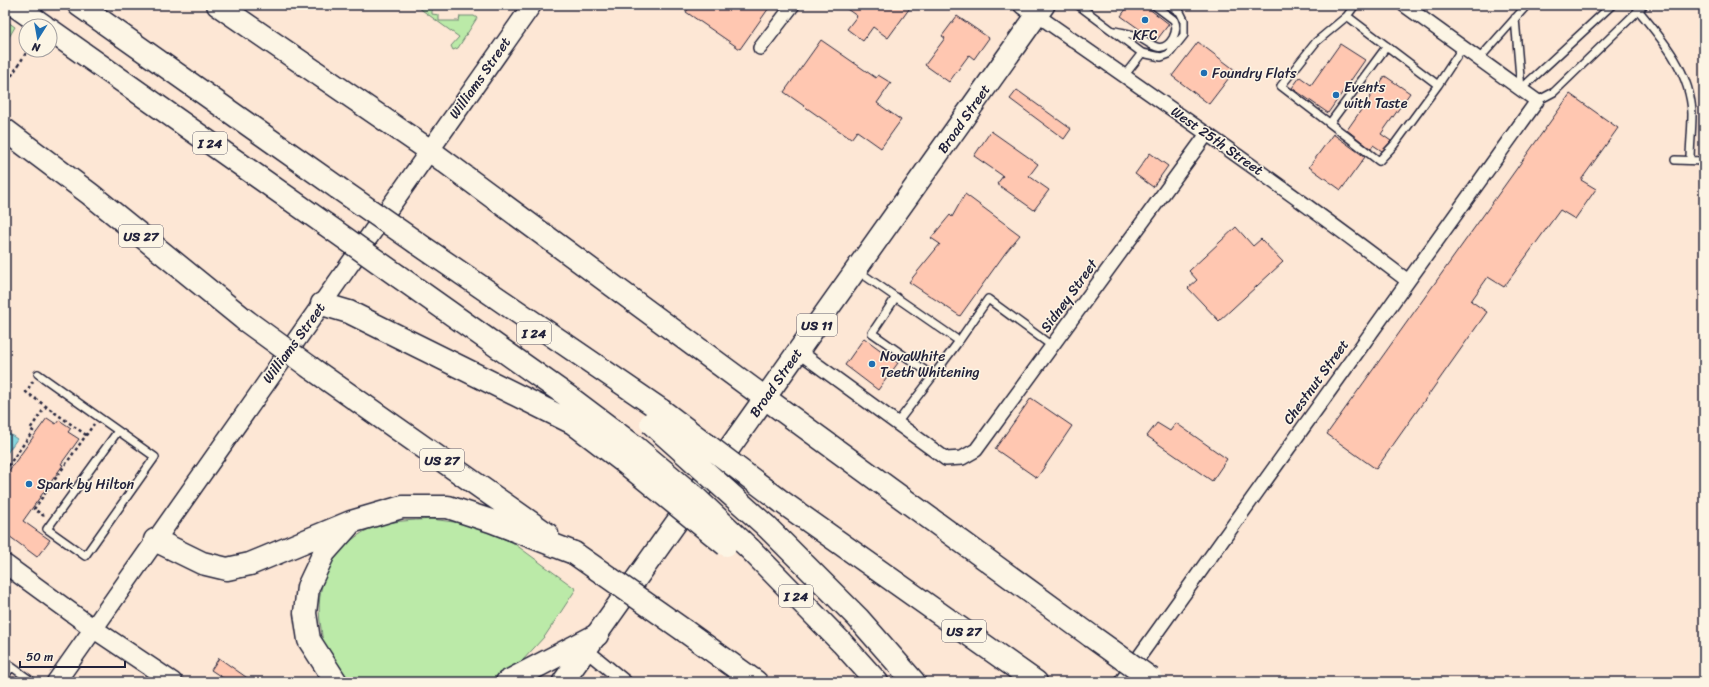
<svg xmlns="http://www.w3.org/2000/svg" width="1709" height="687" font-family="Sriracha,sans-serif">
<rect width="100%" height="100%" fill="#fde7d5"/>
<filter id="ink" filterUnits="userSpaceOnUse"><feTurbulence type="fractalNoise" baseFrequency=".025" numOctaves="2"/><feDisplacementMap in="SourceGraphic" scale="8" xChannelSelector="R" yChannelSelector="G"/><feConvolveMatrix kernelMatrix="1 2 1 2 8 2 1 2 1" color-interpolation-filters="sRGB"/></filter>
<g filter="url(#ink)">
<!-- green -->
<path fill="#bbeaa8" stroke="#6e8672" d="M415,5H432V14L439,15V21H459L460,16H474L477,18L458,48L453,50L451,46L459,37Z
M5,20L15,27L5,44Z
M431,519L469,524L512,542L576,589L545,636L522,661L489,682H352C341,672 330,660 324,646C322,641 322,634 321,628C313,586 331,547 371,528C389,520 411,521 431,519Z"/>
<!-- water -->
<path fill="#85d7de" stroke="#5d8f9d" d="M5,431L17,439L5,456Z"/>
<!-- building -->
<path fill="#ffc7b1" stroke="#22223b" d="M691,5H771L740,49L686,12Z
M841,5H912L888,38L873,27L863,41L847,29L857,16Z
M1129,5H1144L1169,24L1156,41L1121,16Z
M957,16L989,38L974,59L969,55L949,82L925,65L945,38L942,36Z
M821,40L876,78L878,75L891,83L877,103L901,120L881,148L857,131L851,139L784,92Z
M1198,42L1235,70L1209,104L1172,76Z
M1340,44L1365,60L1328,113L1292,88L1300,77L1311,85Z
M1385,76L1410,93L1381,134L1391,141L1382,151L1373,145L1371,149L1347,130Z
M1017,90L1071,129L1064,139L1010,99Z
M1570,94L1618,128L1581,180L1596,189L1575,219L1560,210L1504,287L1488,277L1471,301L1487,312L1376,469L1327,434Z
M991,131L1038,164L1029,176L1049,190L1034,210L997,184L1003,176L974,156Z
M1333,134L1365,157L1341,190L1309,167Z
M1150,153L1168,166L1153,187L1135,174Z
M965,194L1020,235L1006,252L960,316L909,282L940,244L931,238L950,215L952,217Z
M1236,227L1253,246L1261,239L1283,262L1219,321L1188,288L1197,280L1189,271Z
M864,338L898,363L878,390L845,365Z
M1031,398L1072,426L1037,478L995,449Z
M47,418L56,424L59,420L71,428L68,432L79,439L61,464L63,465L23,521L50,540L37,557L5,533V476Z
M1157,423L1170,431L1176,423L1227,459L1212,481L1147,436Z
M219,658L253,682H229L211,670Z"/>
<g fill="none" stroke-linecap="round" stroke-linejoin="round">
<!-- lane casing -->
<g stroke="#22223b" stroke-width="10">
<path id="lane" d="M1078,5L1142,53L1161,57L1169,54L1184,35V20L1180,12L1169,5
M1355,5L1347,16L1438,85L1463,47
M1638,10C1663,40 1691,73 1692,114C1692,130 1690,145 1690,160
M1347,16L1316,42L1281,86L1379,161L1394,145L1438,85
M1515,18L1521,89
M1115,31C1123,33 1133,34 1139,37C1151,44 1162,56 1173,38C1176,32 1177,26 1174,20L1154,5
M1479,59L1527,5
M1124,76L1142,53
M1521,89L1612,5
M1537,101L1554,92L1644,5
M1330,123L1387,46
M1675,160L1704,161
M858,271L959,341L988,299L1052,346
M896,297L872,333L933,376L959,341
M38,374L155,457L85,556L47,529L118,431
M897,423L933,376
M5,662L33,682
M5,676L11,667"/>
</g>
<!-- street casing -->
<g stroke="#22223b" stroke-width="16">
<path id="street" d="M1037,15C1162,102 1287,189 1408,281
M760,48L793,5
M798,351L946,459L962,458L976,450L1207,134
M586,650L625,682
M1121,682L1537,101L1404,5"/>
</g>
<!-- secondary casing -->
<g stroke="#22223b" stroke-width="21">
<path id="secondary" d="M1023,5L1037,15
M5,564L94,629L173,682
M56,682L532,5"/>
</g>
<!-- primary casing -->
<g stroke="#22223b" stroke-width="24">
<path id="primary" d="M563,682L1044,5"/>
</g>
<!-- highway casing -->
<g stroke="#22223b" stroke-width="25">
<path id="highway" d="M14,5L44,26
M79,5L338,188
M218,5L429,150L765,398L1091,636
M50,30L325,224
M5,130L90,194L245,320
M417,243L661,410
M398,276L573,400L634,446
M322,304L349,312L573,423L624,462
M311,368L547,534
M782,502L1036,682
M766,526L858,618L914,682
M155,540L202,563L227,569L250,564L351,522L402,507H448L491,521L574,553
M750,549L842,643L877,682
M685,631L756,682
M336,682L309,640L305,613L308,587L324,553L348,526
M507,682L597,635"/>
</g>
<!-- path -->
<path stroke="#22223b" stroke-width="2.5" stroke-dasharray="3 3" stroke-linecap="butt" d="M5,86L28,50
M33,381L26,392L86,435
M8,466L33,431L30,429L46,406
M44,516L34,509L94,424"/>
<!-- lane -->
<use href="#lane" stroke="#fcf5e5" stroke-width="7"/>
<!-- street -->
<use href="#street" stroke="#fcf5e5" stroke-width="13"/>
<!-- secondary -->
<use href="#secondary" stroke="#fcf5e5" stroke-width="18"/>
<!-- primary -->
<use href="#primary" stroke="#fcf5e5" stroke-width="21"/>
<!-- highway -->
<use href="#highway" stroke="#fcf5e5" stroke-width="22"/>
<!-- highway-bridge casing -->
<g stroke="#22223b" stroke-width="25" stroke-linecap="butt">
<path id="highway-bridge" d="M338,188L417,243
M325,224L398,276
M245,320L311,368
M661,410L782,502
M651,423L766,526
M634,446L696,498L750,549
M624,462L726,545
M574,553L685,631
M1091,636L1151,679"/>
</g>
<!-- highway-bridge -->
<use href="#highway-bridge" stroke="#fcf5e5" stroke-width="22"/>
</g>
</g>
<!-- markers -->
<g fill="#1f6fb2" stroke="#fcf5e5" stroke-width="1.5">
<circle cx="1145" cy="20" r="4"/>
<circle cx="1204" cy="73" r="4"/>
<circle cx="1336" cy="95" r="4"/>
<circle cx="872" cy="364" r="4"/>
<circle cx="29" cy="484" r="4"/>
</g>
<g text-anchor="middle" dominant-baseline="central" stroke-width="3" stroke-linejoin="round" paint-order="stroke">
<!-- shield labels -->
<g fill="#fcf5e5" stroke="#63616e" stroke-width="1">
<rect x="193" y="132" width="34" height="22" rx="3"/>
<rect x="119" y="225" width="44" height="22" rx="3"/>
<rect x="797" y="314" width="40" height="22" rx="3"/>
<rect x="517" y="322" width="34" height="22" rx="3"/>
<rect x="420" y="449" width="44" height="22" rx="3"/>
<rect x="779" y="585" width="34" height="22" rx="3"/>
<rect x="942" y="620" width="44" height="22" rx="3"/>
</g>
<g font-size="13" font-weight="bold" fill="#22223b">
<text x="210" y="143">I 24</text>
<text x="141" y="236">US 27</text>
<text x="817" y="325">US 11</text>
<text x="534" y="333">I 24</text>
<text x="442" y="460">US 27</text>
<text x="796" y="596">I 24</text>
<text x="964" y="631">US 27</text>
</g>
<!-- poi labels -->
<g font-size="14" fill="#22223b" stroke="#fcf5e5" text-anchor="start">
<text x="1145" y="35" text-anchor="middle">KFC</text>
<text x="1212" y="73">Foundry Flats</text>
<text x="1344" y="87">Events<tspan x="1344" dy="16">with Taste</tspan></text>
<text x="880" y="356">NovaWhite<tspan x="880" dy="16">Teeth Whitening</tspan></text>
<text x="37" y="484">Spark by Hilton</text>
</g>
<!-- street labels -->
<g font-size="14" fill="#22223b" stroke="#fcf5e5">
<text transform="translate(480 78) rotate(-55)">Williams Street</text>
<text transform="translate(964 119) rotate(-55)">Broad Street</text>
<text transform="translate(1217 141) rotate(35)">West 25th Street</text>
<text transform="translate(1069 296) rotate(-54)">Sidney Street</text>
<text transform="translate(294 343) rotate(-54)">Williams Street</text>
<text transform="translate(1316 382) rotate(-54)">Chestnut Street</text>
<text transform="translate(776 383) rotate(-55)">Broad Street</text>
</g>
</g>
<!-- margin -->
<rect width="1709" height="687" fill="none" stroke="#fcf5e5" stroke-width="20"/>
<rect x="10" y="10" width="1689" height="667" fill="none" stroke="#22223b" stroke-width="1.5" filter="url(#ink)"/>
<!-- north arrow -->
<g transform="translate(38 38) rotate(191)"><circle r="19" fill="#fcf5e5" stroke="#a5a1a1"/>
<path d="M0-3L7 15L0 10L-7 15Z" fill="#1f6fb2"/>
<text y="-6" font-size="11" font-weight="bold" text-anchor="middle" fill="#22223b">N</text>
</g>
<!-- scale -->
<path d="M20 661v6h105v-6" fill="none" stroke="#22223b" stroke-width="2"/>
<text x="26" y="661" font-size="12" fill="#22223b" stroke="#fcf5e5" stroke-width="3" paint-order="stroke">50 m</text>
</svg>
